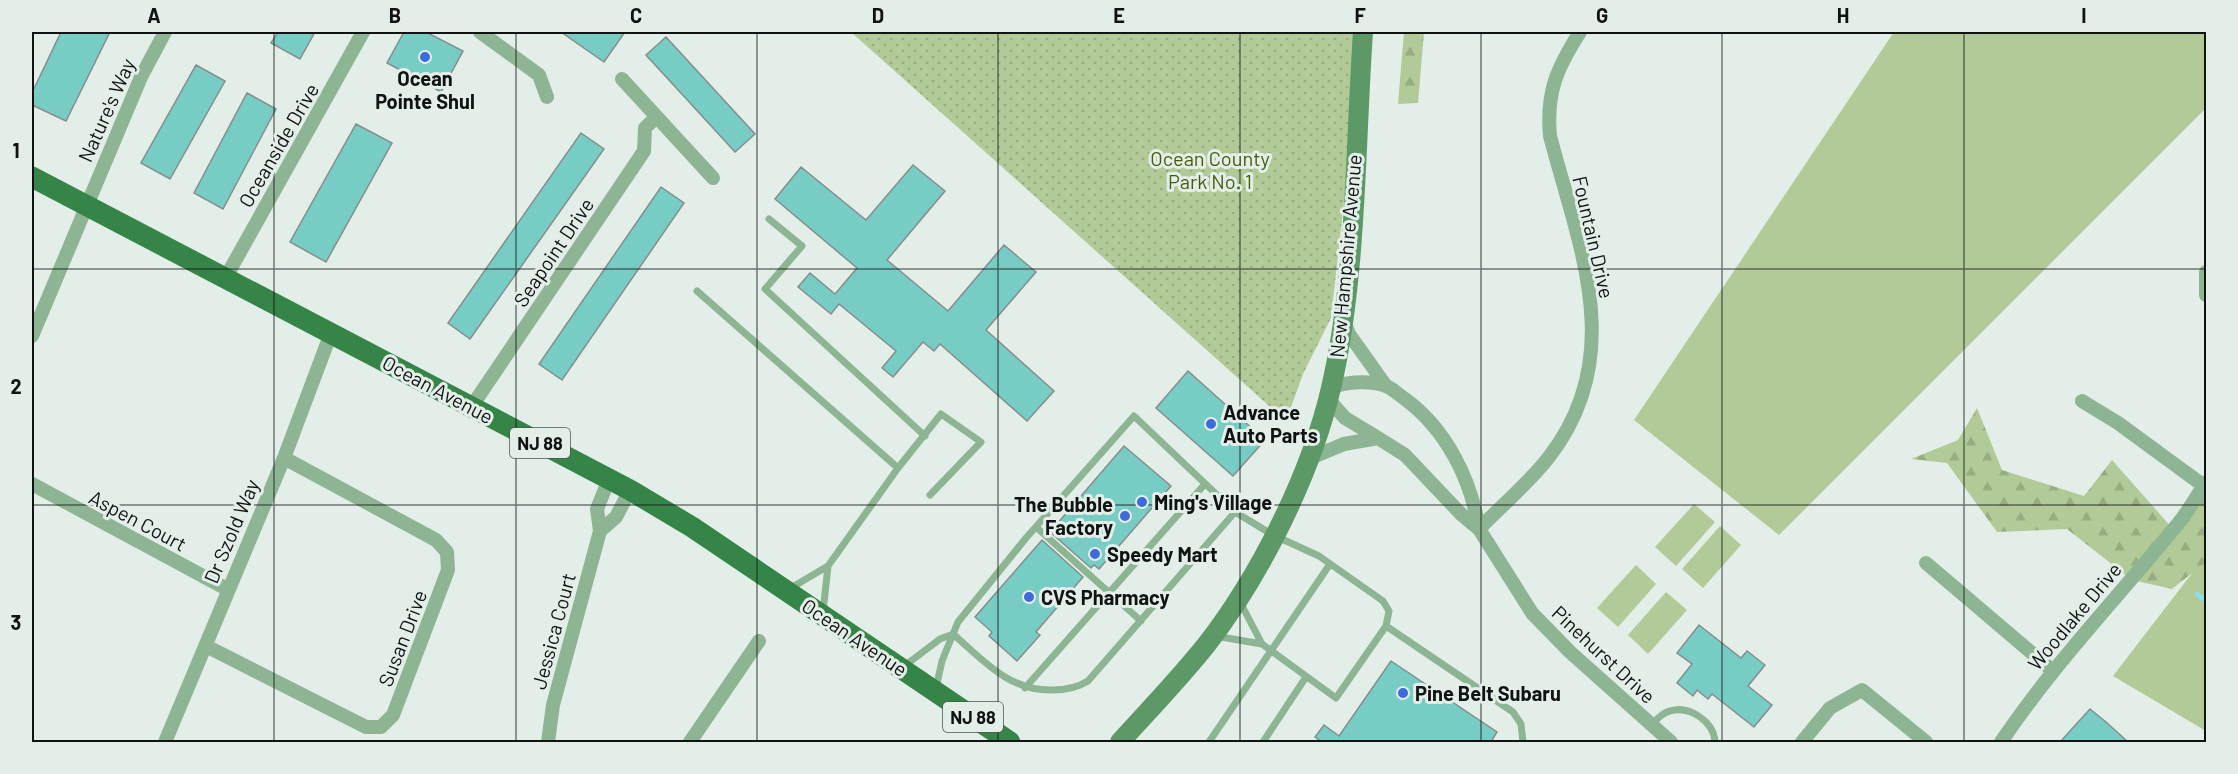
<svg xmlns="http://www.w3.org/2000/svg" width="2238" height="774" font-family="Barlow,sans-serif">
<defs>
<pattern id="forest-firs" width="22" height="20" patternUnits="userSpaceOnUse" patternTransform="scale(1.5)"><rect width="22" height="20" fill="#b1ca97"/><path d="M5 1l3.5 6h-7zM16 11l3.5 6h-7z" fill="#97ad81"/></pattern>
<pattern id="park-dots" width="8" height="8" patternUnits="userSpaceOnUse" patternTransform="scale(1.5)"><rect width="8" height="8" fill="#b1ca97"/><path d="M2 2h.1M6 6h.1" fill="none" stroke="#97ad81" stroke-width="1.8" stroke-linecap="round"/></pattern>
</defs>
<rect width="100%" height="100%" fill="#e3eee9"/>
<!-- grass -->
<path fill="#b1ca97" d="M1894,32H2206V108L1779,535L1634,420Z
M1694,504L1715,522L1676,566L1655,547Z
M1720,526L1741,545L1703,588L1682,569Z
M2206,555V731L2113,676Z
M1636,565L1656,584L1618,627L1597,608Z
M1666,592L1687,610L1648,654L1628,635Z"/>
<!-- forest -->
<path fill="url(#forest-firs)" d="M1404,32H1424L1418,103L1398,104Z
M1977,408L2002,470L2084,496L2112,460L2173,529L2206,489V562L2172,589L2132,580L2067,529L1997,532L1947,463L1911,459L1958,440Z"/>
<!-- park -->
<path fill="url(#park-dots)" d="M851,32H1363L1331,318L1303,374L1286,421Z"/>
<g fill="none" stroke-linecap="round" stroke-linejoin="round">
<!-- stream -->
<path stroke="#8adfeb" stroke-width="4.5" d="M2197,594L2206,601"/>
</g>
<!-- building -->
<path fill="#77ccc4" stroke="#848e8d" stroke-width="1.5" d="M61,32H110L66,121L32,105V93Z
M278,32H315L300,59L271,43Z
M404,32H426L463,51L441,92L387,63Z
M561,32H625L604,62Z
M666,37L755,134L735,152L646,55Z
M196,65L225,81L170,179L141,163Z
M247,93L276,109L223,209L194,193Z
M356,124L392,143L326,262L290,242Z
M581,133L604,149L470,339L448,323Z
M913,165L945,191L887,260L948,311L1004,245L1036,272L986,330L1054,391L1027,421L940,344L934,351L923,342L893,377L882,368L896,351L839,304L831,314L798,287L810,273L835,294L857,268L775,199L801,167L866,220Z
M661,187L684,203L562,380L539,364Z
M1188,371L1265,440L1233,476L1156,408Z
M1124,446L1171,486L1099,569L1094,565L1091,568L1050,532Z
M1042,540L1083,577L1036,632L1040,635L1017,661L989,636L992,632L975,617Z
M1699,625L1741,658L1747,651L1765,665L1748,686L1772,705L1754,727L1712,694L1708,699L1697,690L1693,696L1677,683L1692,664L1677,653Z
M1391,661L1497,732L1491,742H1322L1315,737L1324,725L1339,736Z
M2090,709L2106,722L2128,742H2060Z"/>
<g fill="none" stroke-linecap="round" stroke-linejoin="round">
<!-- service -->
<path stroke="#8db593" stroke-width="7" d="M769,219L802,246L765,289L925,436
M697,291L898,468
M1036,527L1141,621
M789,589L828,566L898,468L941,414L981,442L930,495
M1240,602L1262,644L1336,698L1386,626L1513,712L1521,724L1523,742
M823,612L828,566
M1215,636L1262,644
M903,667L940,639L953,634L958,622L1026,538L1134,416L1235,512
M936,688L942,661L953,634C983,660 1009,691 1052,690C1065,690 1077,688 1088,681L1235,512L1273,535L1319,556L1383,601L1389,611L1386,626
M1025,688L1205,484
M1651,725C1656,720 1663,712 1670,711C1690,705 1714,722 1715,742
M1209,742L1330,564
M1263,742L1306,677"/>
<!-- minor -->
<path stroke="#8db593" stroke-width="14" d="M480,32L539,75L547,97
M622,79L713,178
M2206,272V295
M226,277L363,32
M1344,320L1349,334L1386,386
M32,336L141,77L165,32
M1331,387C1349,382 1368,380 1386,386C1392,388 1399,395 1405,399C1446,429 1471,479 1479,529
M1328,399L1345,418L1378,438
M2082,401L2118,423L2204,486
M472,406L644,151L645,128L656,117
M1308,459L1344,444L1378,438L1405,455L1461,514L1479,529L1532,613L1570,652L1671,742
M32,484L227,589
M1479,529C1502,505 1529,483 1549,457C1628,355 1579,247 1550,136C1546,92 1557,68 1580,32
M600,531L616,517L630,490
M1926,563L2053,671
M206,646L366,727H381L393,715L448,570L447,552L436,540L284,458
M165,742L284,458L331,333
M548,742L553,705L600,531L597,509L609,479
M690,742L759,641
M1802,742L1830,708L1862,690L1926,742
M2001,742C2054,663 2121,594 2181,520C2190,508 2198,494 2206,482"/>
<!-- secondary -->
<path stroke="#5d9967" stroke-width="20" d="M1120,742C1149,710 1180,678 1207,644C1261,574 1311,474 1331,388C1357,276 1355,147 1363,32"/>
<!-- primary -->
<path stroke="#368548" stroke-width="21" d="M32,177L630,490L692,527L1010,742"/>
</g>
<!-- grid -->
<path fill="none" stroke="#101312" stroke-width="1.5" stroke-opacity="0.55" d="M274,32V742M516,32V742M757,32V742M998,32V742M1240,32V742M1481,32V742M1722,32V742M1964,32V742M32,269H2206M32,505H2206"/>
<!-- markers -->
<g fill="#3f6adb" stroke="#e3eee9" stroke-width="2">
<circle cx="425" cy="57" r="6"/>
<circle cx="1211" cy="424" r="6"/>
<circle cx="1142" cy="502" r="6"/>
<circle cx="1125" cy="516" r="6"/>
<circle cx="1095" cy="554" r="6"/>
<circle cx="1029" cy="597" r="6"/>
<circle cx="1403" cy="693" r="6"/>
</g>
<g text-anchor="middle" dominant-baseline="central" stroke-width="6" stroke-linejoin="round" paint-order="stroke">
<!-- shield labels -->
<g fill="#e3eee9" stroke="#4f5552" stroke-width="1.5">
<rect x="510" y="428" width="60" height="30" rx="4.5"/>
<rect x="943" y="702" width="60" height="30" rx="4.5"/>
</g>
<g font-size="18" font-weight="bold" fill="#101312">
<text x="540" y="443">NJ 88</text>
<text x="973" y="717">NJ 88</text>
</g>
<!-- poi labels -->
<g font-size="20" font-weight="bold" fill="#101312" stroke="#e3eee9" text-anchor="start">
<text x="425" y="78" text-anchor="middle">Ocean<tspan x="425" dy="23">Pointe Shul</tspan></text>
<text x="1223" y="412">Advance<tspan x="1223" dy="23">Auto Parts</tspan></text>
<text x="1154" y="502">Ming's Village</text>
<text x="1113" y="504" text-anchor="end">The Bubble<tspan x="1113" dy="23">Factory</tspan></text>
<text x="1107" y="554">Speedy Mart</text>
<text x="1041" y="597">CVS Pharmacy</text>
<text x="1415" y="693">Pine Belt Subaru</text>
</g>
<!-- street labels -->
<g font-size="20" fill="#101312" stroke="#e3eee9">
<text transform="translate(106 110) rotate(-66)">Nature's Way</text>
<text transform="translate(278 145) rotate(-60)">Oceanside Drive</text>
<text transform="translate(1594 237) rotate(77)">Fountain Drive</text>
<text transform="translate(553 252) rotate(-56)">Seapoint Drive</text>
<text transform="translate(1345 256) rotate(-85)">New Hampshire Avenue</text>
<text transform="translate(438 389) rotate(28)">Ocean Avenue</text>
<text transform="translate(138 520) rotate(28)">Aspen Court</text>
<text transform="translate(231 531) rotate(-67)">Dr Szold Way</text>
<text transform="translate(2074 616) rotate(-50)">Woodlake Drive</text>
<text transform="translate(553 631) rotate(-75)">Jessica Court</text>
<text transform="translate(855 637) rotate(34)">Ocean Avenue</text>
<text transform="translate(402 638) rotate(-69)">Susan Drive</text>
<text transform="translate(1604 654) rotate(43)">Pinehurst Drive</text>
</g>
<!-- park labels -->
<g font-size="20" fill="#405f08" stroke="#e3eee9">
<text x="1210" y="158">Ocean County<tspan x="1210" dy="23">Park No. 1</tspan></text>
</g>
</g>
<!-- border -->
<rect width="2238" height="774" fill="none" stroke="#e3eee9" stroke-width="66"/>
<rect x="33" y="33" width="2172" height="708" fill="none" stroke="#101312" stroke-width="2"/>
<g font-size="20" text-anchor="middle" font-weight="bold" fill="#101312">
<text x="154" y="23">A</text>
<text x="395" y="23">B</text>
<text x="636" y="23">C</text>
<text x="878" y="23">D</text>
<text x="1119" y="23">E</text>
<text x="1360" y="23">F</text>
<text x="1602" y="23">G</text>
<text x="1843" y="23">H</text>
<text x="2084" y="23">I</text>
<text x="16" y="158">1</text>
<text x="16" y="394">2</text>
<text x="16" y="630">3</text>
</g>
</svg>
